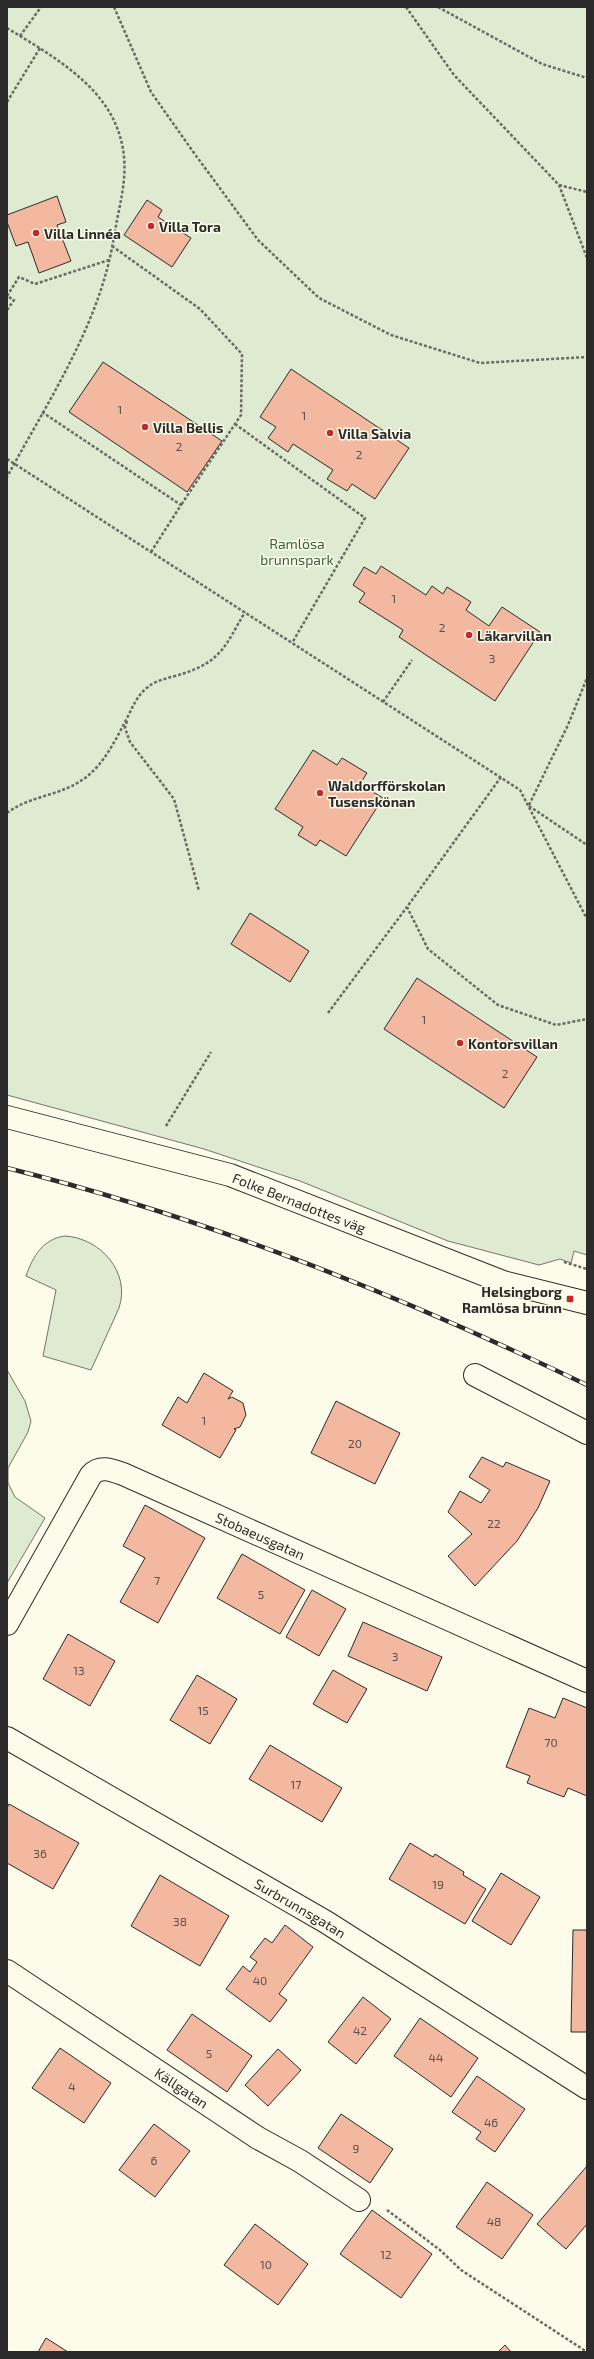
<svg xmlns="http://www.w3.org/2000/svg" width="594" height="2359" font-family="'Exo 2',sans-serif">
<rect width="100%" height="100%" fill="#fdfbea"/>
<!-- green -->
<path fill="#deebd1" stroke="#74746e" d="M7,7H587V1255L574,1251L571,1263L560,1259L539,1265L448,1241L300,1181L204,1149L7,1095Z
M65,1236C100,1238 131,1272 119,1308L91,1370L43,1356L56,1290L26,1276C33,1256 43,1239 65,1236Z
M7,1370L25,1401L31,1421L28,1432L8,1468V1483L15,1497L45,1518L7,1583Z"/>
<!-- building -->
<path fill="#f2b8a0" stroke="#2b2b2b" d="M57,196L66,222L57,225L71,261L39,273L28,242L16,246L7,222V215Z
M147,200L162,210L158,217L191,238L172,267L124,235Z
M103,362L222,441L187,492L69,412Z
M291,369L409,448L375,499L352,484L347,491L327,479L333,470L293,444L288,452L268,438L276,427L260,417Z
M381,566L426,595L432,586L443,594L447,587L471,602L466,610L489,626L502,607L540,632L495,701L399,637L403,630L359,602L365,593L353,585L364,567L376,574Z
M313,750L337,765L342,758L367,773L360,784L383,798L346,856L320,840L316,846L298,835L303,827L275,809Z
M250,913L309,951L290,982L231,944Z
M417,978L537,1057L504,1108L384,1029Z
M204,1373L233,1391L228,1399L232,1397L243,1403L246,1415L240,1427L234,1429L236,1430L220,1458L162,1425L178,1397L187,1403Z
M336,1401L400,1433L375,1484L311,1453Z
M482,1457L503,1467L506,1462L550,1481L538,1508L517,1541L475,1586L448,1556L472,1534L448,1512L460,1491L481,1503L490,1490L469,1477Z
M145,1505L205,1538L158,1623L120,1602L145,1558L123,1546Z
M242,1554L305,1590L280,1634L217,1598Z
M312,1590L346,1609L319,1656L286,1637Z
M363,1622L442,1657L427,1691L348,1656Z
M68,1634L115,1661L90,1706L43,1679Z
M333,1670L367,1689L347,1723L313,1704Z
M197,1675L237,1699L210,1744L170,1720Z
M563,1698L587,1708V1796L568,1788L564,1797L527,1783L530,1776L506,1767L529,1708L555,1718Z
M270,1745L342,1788L322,1822L249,1779Z
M9,1804L79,1843L53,1889L7,1863V1808Z
M410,1843L433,1857L435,1854L464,1872L463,1875L486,1889L465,1924L389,1879Z
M501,1873L540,1897L511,1945L472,1921Z
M160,1875L229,1916L200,1966L131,1926Z
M285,1925L313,1947L279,1994L287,2000L270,2022L226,1989L243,1966L250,1972L257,1962L250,1957L265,1938L272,1943Z
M573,1930H587V2032H571Z
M363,1997L391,2019L356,2064L328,2042Z
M192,2014L252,2056L227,2092L167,2050Z
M420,2018L478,2058L451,2097L394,2056Z
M60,2048L111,2083L84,2123L32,2088Z
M278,2049L301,2070L268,2106L245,2085Z
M477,2076L525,2109L495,2152L476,2139L481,2132L452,2112Z
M341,2114L393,2149L370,2183L318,2148Z
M154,2124L190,2151L155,2197L119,2170Z
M587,2166V2224L566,2249L537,2224Z
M487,2182L533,2215L502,2259L456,2227Z
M372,2210L432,2254L401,2298L340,2254Z
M255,2224L308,2264L278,2305L224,2265Z
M46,2338L68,2352H38Z
M505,2345L511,2352H498Z"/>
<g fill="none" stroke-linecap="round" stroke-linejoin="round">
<!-- minor casing -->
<g stroke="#2b2b2b" stroke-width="24">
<g id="minor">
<path id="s1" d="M7,1117L230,1175L503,1282L587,1303"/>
<path d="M475,1375L587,1433"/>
<path id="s2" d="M7,1624L91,1475C100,1465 112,1470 123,1474L587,1681"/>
<path id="s3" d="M7,1738L326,1922L587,2088"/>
<path id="s4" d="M7,1971L258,2138L300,2161L359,2200"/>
</g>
</g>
<!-- path -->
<path stroke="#6a6964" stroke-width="2.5" stroke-dasharray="3 2" stroke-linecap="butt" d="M114,7L151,92L194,153L258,240L319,298L391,335L480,363L587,357
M406,7L454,75L559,185L587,258
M438,7L542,64L587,78
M7,28C46,52 97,80 116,125C130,159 124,186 117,220C114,237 111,256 106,273C86,345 42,412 7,477
M20,36L41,7
M7,102L40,48
M559,185L587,192
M112,246L200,309L242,354L241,415L181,505
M7,296L19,277L35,284L109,260
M7,310L14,300L7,296
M42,412L181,505L151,552
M235,424L365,518L292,643
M7,459L520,790L587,919
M383,702L412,660
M127,721L125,728L130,742L174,799L199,891
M501,777L407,907L428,949L498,1005L556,1025L587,1019
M529,805L568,725L587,678
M529,806L587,845
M7,813C29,796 59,796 82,780C102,767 114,743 125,722C132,709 136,696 148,687C156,680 172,677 182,674C222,661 225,646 245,612
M328,1013L407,907
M166,1126L211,1052
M564,1262L587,1269
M387,2210L440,2250L461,2270L587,2352"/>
<!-- minor -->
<use href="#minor" stroke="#fdfbea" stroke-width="22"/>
<!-- rail casing -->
<g stroke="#2b2b2b" stroke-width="4.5">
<path id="rail" d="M7,1168C208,1218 401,1296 587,1385"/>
</g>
<!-- rail -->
<use href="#rail" stroke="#fdfbea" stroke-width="3" stroke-dasharray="9" stroke-linecap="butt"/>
</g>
<!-- markers -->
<g fill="#c62828" stroke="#fdfbea" stroke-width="1.5">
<circle cx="151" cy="226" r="4"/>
<circle cx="36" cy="233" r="4"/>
<circle cx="145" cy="427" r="4"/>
<circle cx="330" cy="433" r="4"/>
<circle cx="469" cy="635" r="4"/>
<circle cx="320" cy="793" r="4"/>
<circle cx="460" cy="1043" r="4"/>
<rect x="566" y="1295" width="8" height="8" rx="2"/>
</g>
<g text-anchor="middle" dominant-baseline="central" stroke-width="3" stroke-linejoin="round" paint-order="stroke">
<!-- number labels -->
<g font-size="12" fill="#5d4e48">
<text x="120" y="409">1</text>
<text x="304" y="415">1</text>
<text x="179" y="446">2</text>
<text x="359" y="454">2</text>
<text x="394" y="598">1</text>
<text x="442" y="627">2</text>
<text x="492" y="658">3</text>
<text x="424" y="1019">1</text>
<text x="505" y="1073">2</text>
<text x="204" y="1420">1</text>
<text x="355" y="1443">20</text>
<text x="494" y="1523">22</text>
<text x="157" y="1580">7</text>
<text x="261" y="1594">5</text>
<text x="395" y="1656">3</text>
<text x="79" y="1670">13</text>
<text x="203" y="1710">15</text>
<text x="551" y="1742">70</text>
<text x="296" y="1784">17</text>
<text x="40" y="1853">36</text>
<text x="438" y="1884">19</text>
<text x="180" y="1921">38</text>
<text x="260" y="1980">40</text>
<text x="360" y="2030">42</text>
<text x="209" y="2053">5</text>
<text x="436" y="2057">44</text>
<text x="72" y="2086">4</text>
<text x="491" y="2122">46</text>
<text x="356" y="2148">9</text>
<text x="154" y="2160">6</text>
<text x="494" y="2221">48</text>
<text x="386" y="2254">12</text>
<text x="266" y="2264">10</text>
</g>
<!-- poi labels -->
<g font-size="14" font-weight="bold" fill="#2b2b2b" stroke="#fdfbea" text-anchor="start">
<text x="159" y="226">Villa Tora</text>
<text x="44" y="233">Villa Linnéa</text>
<text x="153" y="427">Villa Bellis</text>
<text x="338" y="433">Villa Salvia</text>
<text x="477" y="635">Läkarvillan</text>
<text x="328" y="785">Waldorfförskolan<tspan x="328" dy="16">Tusenskönan</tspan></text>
<text x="468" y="1043">Kontorsvillan</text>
<text x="562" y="1291" text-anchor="end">Helsingborg<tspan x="562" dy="16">Ramlösa brunn</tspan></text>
</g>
<!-- park labels -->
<g font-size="14" fill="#34623c" stroke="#fdfbea">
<text x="297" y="543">Ramlösa<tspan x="297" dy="16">brunnspark</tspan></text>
</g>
<!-- street labels -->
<g font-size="14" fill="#2b2b2b" stroke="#fdfbea">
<text stroke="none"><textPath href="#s1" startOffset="305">Folke Bernadottes väg</textPath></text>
<text stroke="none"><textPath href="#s2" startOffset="356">Stobaeusgatan</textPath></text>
<text stroke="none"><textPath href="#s3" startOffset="339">Surbrunnsgatan</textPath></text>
<text stroke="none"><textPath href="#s4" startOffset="210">Källgatan</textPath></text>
</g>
</g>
<!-- border -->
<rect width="594" height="2359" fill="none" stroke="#2b2b2b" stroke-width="16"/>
</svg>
